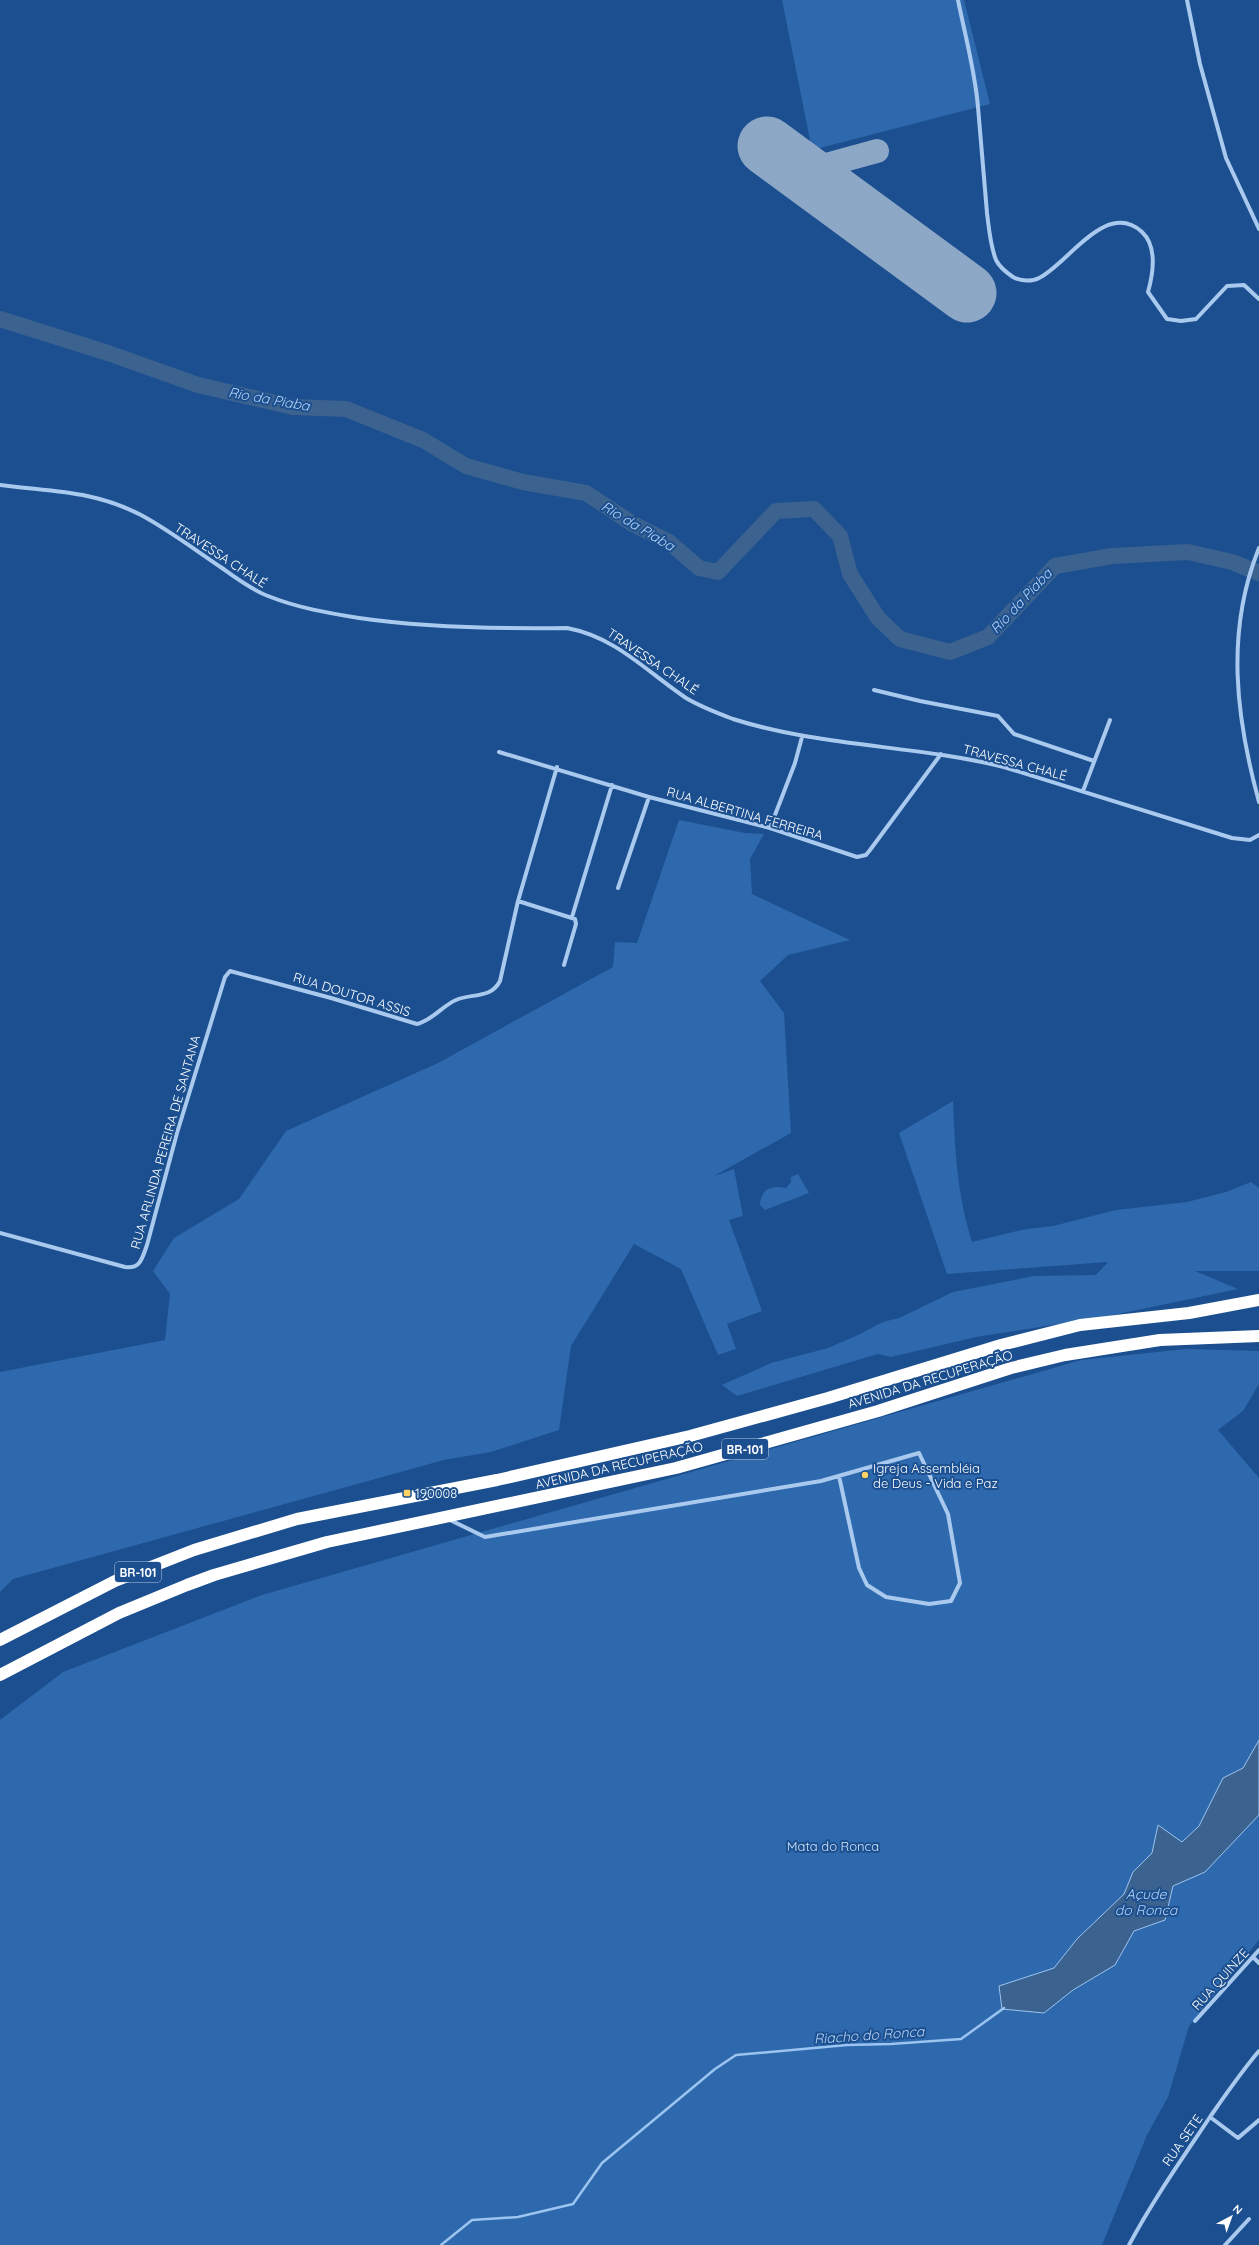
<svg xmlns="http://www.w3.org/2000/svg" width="1259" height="2245" font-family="Quicksand,sans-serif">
<rect width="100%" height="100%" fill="#1b4f8f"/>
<!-- green -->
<path fill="#2e69ad" d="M782,0H964L990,104L812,150Z
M679,820L745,833L764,834L750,859L752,894L850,940L788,955L760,981L784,1013L791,1133L714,1176L734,1169L743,1216L729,1220L762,1311L727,1324L736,1349L718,1355L681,1269L634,1244L571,1346L559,1430L491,1452L444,1460L13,1579L0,1592V1372L165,1340L170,1294L153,1271L174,1238L239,1199L286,1131L438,1063L613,967L615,942L637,943Z
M953,1101C955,1152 957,1193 972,1242L1021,1230L1053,1226L1116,1210L1187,1202L1226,1192L1251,1182L1259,1188V1271H1195L1238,1289L1104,1317L976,1337L891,1357L878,1354L737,1396L722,1385L771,1363L828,1348L858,1335L883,1322L899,1318L953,1292L1034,1276L1096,1275L1108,1262L947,1274L899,1133Z
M798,1174L809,1193L765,1210L760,1205C761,1189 771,1185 786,1188L791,1182V1177Z
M1186,1349L1259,1351V1384L1243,1411L1218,1430L1259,1478V1940L1189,2026L1168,2097L1147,2135L1102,2245H0V1720L63,1672L262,1595L1081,1360Z"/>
<!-- water -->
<path fill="#3c6290" stroke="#9cc4f0" d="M1259,1740V1815L1205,1872L1173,1886L1165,1920L1134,1931L1115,1965L1073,1990L1044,2013L1002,2009L999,1986L1054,1968L1077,1939L1124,1894L1133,1872L1152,1853L1158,1825L1182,1842L1199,1826L1223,1778L1243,1768Z"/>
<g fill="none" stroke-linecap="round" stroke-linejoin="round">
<!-- stream -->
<path stroke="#9cc4f0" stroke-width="2.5" d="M441,2245L472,2220L518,2217L573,2204L602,2163L715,2069L736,2055L847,2045L891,2044L961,2039L1004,2008"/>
<!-- river -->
<path stroke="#3c6290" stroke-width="16" d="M0,319L108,353L198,385L293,407L346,409L423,440L466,466L523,482L586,493L633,524L669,542L699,568L718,572L776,511L814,509L840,536L850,574L878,618L900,639L950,652L988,637L1055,566L1112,556L1188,552L1232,562L1259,573"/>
<!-- taxiway -->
<path stroke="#8da7c7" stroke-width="24" d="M809,177L815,168L877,151"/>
<!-- runway -->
<path stroke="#8da7c7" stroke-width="59" d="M767,146L967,293"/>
<!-- street -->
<path stroke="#a9c9ee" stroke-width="4" d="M958,0C965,35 975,71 978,107C981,142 984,177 987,213C989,228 990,245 996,260C999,266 1007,273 1013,277C1020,281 1032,282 1039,278C1068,264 1106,199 1142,232C1158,247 1153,274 1148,292L1167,319L1181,321L1196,319L1227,286L1244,285L1259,299
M1187,0L1200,64L1226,158L1259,229
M0,485C52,492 92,490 141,515C169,530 195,550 222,568C236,578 252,590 268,596C298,608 328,613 359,618C428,628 498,629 567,628C616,637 647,672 686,698C701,707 717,713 733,719C821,747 915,745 1004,767L1232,838L1250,840L1259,835
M1259,548C1225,632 1236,718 1259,802
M874,690L920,701L998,716L1014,734L1094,761
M499,752L649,797L770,828L857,857L866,855L870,850L941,754
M1083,791L1110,720
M770,828L795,763L802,737
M618,888L649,797
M518,901L575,919L576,924L564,965
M572,917L612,785
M0,1233L125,1267C141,1269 142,1258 147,1245L177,1133L225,977L230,971L331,998L417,1024C433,1020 442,1006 456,1000C472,993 491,999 500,981L518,901L557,767
M448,1519L485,1537L821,1481L919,1453L948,1514L960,1583L951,1601L929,1604L886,1597L867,1585L859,1568L839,1476
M1253,1957L1259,1963
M1195,2021L1259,1950
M1210,2117L1238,2138L1259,2120
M1129,2245C1153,2200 1182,2159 1210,2117C1226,2094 1241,2072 1259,2051
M1225,2245L1249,2219"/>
<!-- highway -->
<path stroke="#fff" stroke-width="12" d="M0,1640L115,1581L194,1550L297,1519L497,1480L690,1436L828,1398L1001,1345L1080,1325L1189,1313L1259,1300
M0,1675L119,1613L187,1585L214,1575L327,1542L676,1468L878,1411L1011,1368L1065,1355L1160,1340L1259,1336"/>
</g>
<!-- markers -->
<g fill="#ffd166" stroke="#1b4f8f" stroke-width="1.5">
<circle cx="865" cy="1475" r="4"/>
<rect x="403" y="1489" width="8" height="8" rx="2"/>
</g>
<g text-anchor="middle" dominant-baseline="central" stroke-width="4" stroke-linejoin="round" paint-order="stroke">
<!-- shield labels -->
<g fill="#1b4f8f" stroke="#bbcadd" stroke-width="1">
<rect x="722" y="1439" width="46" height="20" rx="3"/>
<rect x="115" y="1562" width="46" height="20" rx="3"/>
</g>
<g font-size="12" font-weight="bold" fill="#fff">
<text x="745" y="1449">BR-101</text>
<text x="138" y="1572">BR-101</text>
</g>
<!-- street labels -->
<g font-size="13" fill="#fff" stroke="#1b4f8f">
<text transform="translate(221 555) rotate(33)">TRAVESSA CHALÉ</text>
<text transform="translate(653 661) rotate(34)">TRAVESSA CHALÉ</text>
<text transform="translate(1015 762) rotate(15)">TRAVESSA CHALÉ</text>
<text transform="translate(745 813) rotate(16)">RUA ALBERTINA FERREIRA</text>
<text transform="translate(352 994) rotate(17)">RUA DOUTOR ASSIS</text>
<text transform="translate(165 1142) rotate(-74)">RUA ARLINDA PEREIRA DE SANTANA</text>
<text transform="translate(930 1379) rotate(-17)">AVENIDA DA RECUPERAÇÃO</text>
<text transform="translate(619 1465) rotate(-13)">AVENIDA DA RECUPERAÇÃO</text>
<text transform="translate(1220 1979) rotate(-48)">RUA QUINZE</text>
<text transform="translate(1182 2140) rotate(-55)">RUA SETE</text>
</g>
<!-- poi labels -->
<g font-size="13" fill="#fff" stroke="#1b4f8f" text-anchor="start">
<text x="873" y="1468">Igreja Assembléia<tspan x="873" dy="15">de Deus - Vida e Paz</tspan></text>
<text x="415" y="1493">190008</text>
</g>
<!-- park labels -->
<g font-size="13" fill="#cfe3fa" stroke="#1b4f8f">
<text x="833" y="1846">Mata do Ronca</text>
</g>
<!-- water labels -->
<g font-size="14" font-style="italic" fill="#b5d3f5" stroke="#1b4f8f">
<text transform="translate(269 399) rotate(10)">Rio da Piaba</text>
<text transform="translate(638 526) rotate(31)">Rio da Piaba</text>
<text transform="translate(1021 601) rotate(-47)">Rio da Piaba</text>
<text x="1146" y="1894">Açude<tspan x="1146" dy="16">do Ronca</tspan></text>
<text transform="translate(869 2035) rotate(-4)">Riacho do Ronca</text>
</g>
</g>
<!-- north arrow -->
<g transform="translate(1231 2217) rotate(41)" stroke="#1b4f8f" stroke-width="3" paint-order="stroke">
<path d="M0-3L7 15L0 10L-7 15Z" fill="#ffffff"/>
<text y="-6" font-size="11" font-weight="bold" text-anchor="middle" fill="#ffffff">N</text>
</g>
</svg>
